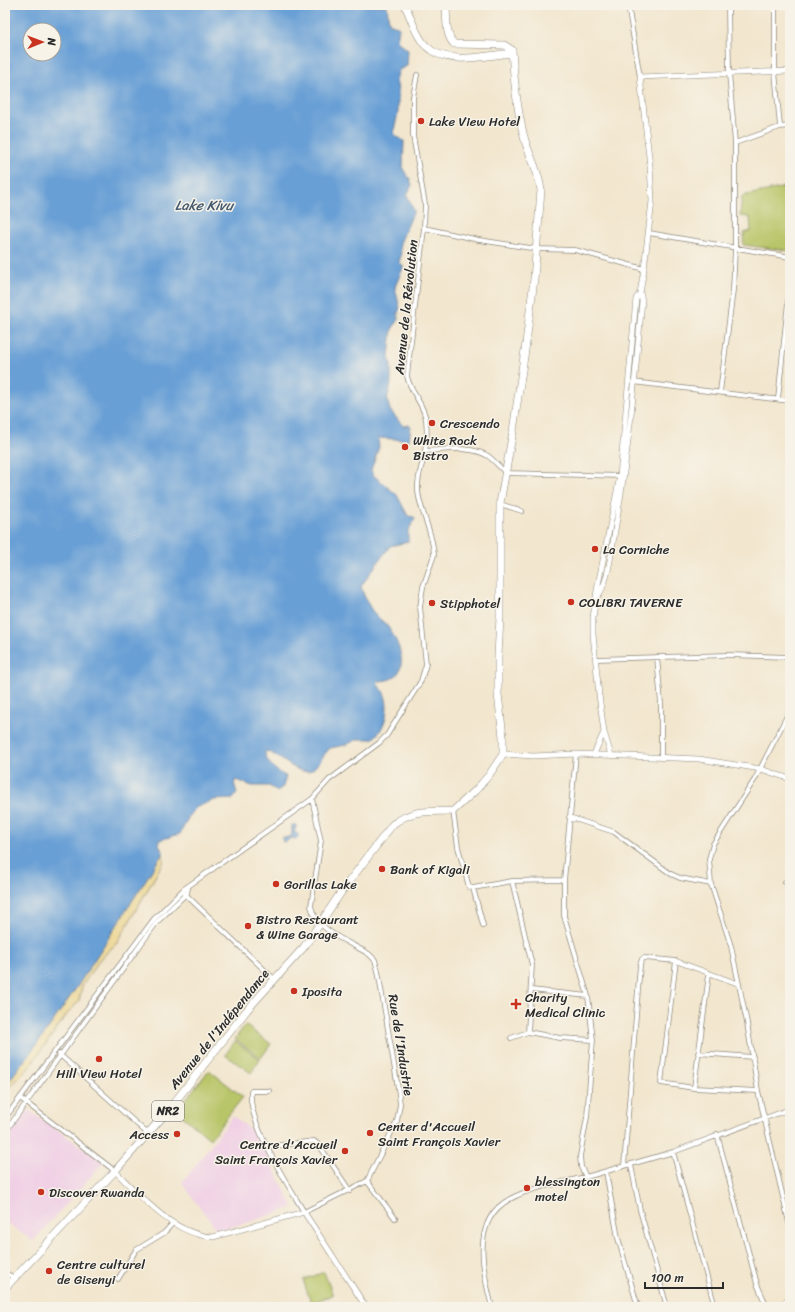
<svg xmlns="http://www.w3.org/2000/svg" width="795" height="1312" font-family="Sriracha,sans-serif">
<rect width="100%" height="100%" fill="#f7f3e8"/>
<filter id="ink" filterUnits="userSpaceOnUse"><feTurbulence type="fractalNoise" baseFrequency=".025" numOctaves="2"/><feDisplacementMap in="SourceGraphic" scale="8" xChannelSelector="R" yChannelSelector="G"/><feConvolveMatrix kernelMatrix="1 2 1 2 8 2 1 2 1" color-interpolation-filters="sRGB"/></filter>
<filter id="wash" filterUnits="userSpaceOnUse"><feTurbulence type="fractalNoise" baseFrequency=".012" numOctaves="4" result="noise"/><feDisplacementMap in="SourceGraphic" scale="16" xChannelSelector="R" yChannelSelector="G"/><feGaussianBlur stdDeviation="0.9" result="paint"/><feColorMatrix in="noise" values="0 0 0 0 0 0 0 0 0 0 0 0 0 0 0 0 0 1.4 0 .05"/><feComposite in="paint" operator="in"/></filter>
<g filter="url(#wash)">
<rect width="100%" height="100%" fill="#f2e6ce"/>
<!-- built -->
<path fill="#f0d0e5" d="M28,1110L104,1162L33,1241L5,1222V1141Z
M233,1116L250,1129L264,1149L293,1207L250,1222L217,1230L182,1183Z"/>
<!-- green -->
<path fill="#b8c567" stroke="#727849" d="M790,186V251L743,245L744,233L751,231L750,217L740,216L742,196Z
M245,1025L271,1044L261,1058L235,1039Z
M235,1041L260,1059L251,1073L225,1055Z
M209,1070L243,1097L210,1139L176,1111Z
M324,1272L333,1295L311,1303L303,1280Z"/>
<!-- sand -->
<path fill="#eeda9e" stroke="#8c8264" d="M163,853L164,861L117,943L99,960L82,986L79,1001L68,1013L27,1070L5,1091V1086C63,1011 112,932 163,853Z"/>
<!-- water -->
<path fill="#679fd5" stroke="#496580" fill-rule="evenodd" d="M5,5H387L389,23L397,26L399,28L397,41L408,50L407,66L399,70L396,80L398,90V113L394,130L395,135L404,141L403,169L410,179L412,185L407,195L414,211L400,243L401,256L399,262L403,266V268L395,287L400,309L398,312V321L392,329L389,357L391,365V384L387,399L390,410L403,426L410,425L411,426L409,440L378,438L379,447L371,470L373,475L397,495L408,516L414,517L415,519L408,531V542L390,546L361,586C363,594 368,605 373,612C377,618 384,621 388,627C402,646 413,681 378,681L377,683C379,687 382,689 384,693C391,707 385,731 372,739H358L346,745L330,748C324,754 320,762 314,768C301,781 279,753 265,751C264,761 278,773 286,776L283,787L277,791L269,786H252L237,780L234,783L237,793L233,799L214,800L197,807L190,814L180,834L159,840V844L163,853L77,987L43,1036L5,1086ZM30,30H54V54H30Z
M292,825H297L294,832L298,834V837L296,839L291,838L286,842H283L282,838L289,837L292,835Z"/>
</g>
<g filter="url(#ink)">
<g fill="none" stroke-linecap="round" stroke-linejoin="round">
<!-- minor casing -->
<g stroke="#8e887c" stroke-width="5.5">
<path id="minor" d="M628,5L640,77
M775,5V71L780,127
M735,143L780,127L790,126
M424,228L479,240L537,249L575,250L644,269
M649,233L790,257
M633,382L790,401
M720,392L733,290L735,249V143L729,73L728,5
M778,399L790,283
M425,451C444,450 471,445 488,456C494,460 500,468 506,473L623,476
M500,504L522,511
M657,657L661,704V757
M596,659L728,655L790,657
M790,710L755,779L713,844L709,859L711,884L731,946L747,1023L758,1091L790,1227
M576,754L564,880V916L588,996L593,1040L587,1117L580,1156L581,1167L586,1177L673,1152L790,1109
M453,811L458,847L469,887L473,888L483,925
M569,817L614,832L671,874L680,878L711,884
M512,881L532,965L528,1032
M785,882L790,881
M473,888L512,881L564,880
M184,893L274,979
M676,961L661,1083L694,1088L758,1091
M531,990L588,996
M511,1038L528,1032L560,1038L593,1040
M698,1053L753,1057
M59,1054L148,1134
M694,1088L709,974
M269,1091H251C247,1122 288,1185 304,1212L367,1181L397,1121L400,1104L398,1088L378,971L375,960L369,954C349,942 316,931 311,906L321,841L312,799
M20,1098L115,1171
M5,1118L154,919L184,889L312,799L329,780L379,743L387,735L421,681L426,664L420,607L423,587L434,555C433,531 419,510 418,490C417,475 423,465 425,451C427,442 427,429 426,420C424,404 410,392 407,376L424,228L425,204L413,136V97L417,75
M5,1132L157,922L187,893L188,888
M717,1134L757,1284L767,1307
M266,1147L314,1141L319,1145L350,1191
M673,1152L715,1307
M631,1165L640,1210L667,1307
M624,1166L640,965L642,959L645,958L676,961L739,984
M606,1172L618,1238L638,1307
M367,1181L395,1218
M5,1273L15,1278
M118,1279L136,1250L164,1233L173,1223
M492,1307C483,1272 470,1220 510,1199C529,1188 564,1182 586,1177"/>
</g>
<!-- tertiary casing -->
<g stroke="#8e887c" stroke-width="6">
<path id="tertiary" d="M597,597C608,584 611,554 614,536C628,458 635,379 642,300L640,293
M503,754L533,756L576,754L699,759L761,769L790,779
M594,754L604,732
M611,755L604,732L599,695L593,634V618L597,590L620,476L636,299L640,293L644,269L652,201L650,166L640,77L790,71
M115,1171C142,1198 173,1234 213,1237L304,1212L366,1307
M778,1307L790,1299"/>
</g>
<!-- trunk casing -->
<g stroke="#8e887c" stroke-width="8">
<path id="trunk" d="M405,5C411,18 416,36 426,46C447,67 486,55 512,53
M5,1288L115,1171L166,1113L247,1010L304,947L344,888L393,824C415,808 428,812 453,811L476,790L489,775L503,754V737L498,694V656L500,617V503L513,431L526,343L534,279L541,190C539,173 532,160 526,144C517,114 514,81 512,50L504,45L454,44C445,35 447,18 446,5"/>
</g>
<!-- minor -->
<use href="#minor" stroke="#fff" stroke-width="4"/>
<!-- tertiary -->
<use href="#tertiary" stroke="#fff" stroke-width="5"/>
<!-- trunk -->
<use href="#trunk" stroke="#fff" stroke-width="7"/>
</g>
</g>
<!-- markers -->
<g fill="#c8321e" stroke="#f7f3e8" stroke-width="1.5">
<circle cx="421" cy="121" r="4"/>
<circle cx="432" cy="423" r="4"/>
<circle cx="405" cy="447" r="4"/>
<circle cx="595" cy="549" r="4"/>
<circle cx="571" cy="602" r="4"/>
<circle cx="432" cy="603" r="4"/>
<circle cx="382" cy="869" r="4"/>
<circle cx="276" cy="884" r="4"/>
<circle cx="248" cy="926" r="4"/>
<circle cx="294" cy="991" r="4"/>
<path d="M514 998h4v4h4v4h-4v4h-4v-4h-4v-4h4z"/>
<circle cx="99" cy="1059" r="4"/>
<circle cx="370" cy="1133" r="4"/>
<circle cx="177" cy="1134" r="4"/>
<circle cx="345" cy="1151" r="4"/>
<circle cx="527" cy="1188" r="4"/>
<circle cx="41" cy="1192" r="4"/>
<circle cx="49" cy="1271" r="4"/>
</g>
<g text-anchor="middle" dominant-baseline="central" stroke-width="3" stroke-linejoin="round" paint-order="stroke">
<!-- shield labels -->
<rect fill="#f7f3e8" stroke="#686764" stroke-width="1" x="152" y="1101" width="32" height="20" rx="3"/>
<g font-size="12" font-weight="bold" fill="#2b2b2b">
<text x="168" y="1111">NR2</text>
</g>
<!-- poi labels -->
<g font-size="13" fill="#2b2b2b" stroke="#f7f3e8" text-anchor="start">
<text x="429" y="121">Lake View Hotel</text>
<text x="440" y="423">Crescendo</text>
<text x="413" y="440">White Rock<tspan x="413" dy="15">Bistro</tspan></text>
<text x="603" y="549">La Corniche</text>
<text x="579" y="602">COLIBRI TAVERNE</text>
<text x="440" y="603">Stipphotel</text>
<text x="390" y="869">Bank of Kigali</text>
<text x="284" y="884">Gorillas Lake</text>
<text x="256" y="919">Bistro Restaurant<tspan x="256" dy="15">&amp; Wine Garage</tspan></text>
<text x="302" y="991">Iposita</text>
<text x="525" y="997">Charity<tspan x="525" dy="15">Medical Clinic</tspan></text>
<text x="99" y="1073" text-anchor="middle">Hill View Hotel</text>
<text x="378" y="1126">Center d'Accueil<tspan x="378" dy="15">Saint François Xavier</tspan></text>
<text x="169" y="1134" text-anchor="end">Access</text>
<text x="337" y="1144" text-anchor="end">Centre d'Accueil<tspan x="337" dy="15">Saint François Xavier</tspan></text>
<text x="535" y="1181">blessington<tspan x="535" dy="15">motel</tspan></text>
<text x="49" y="1192">Discover Rwanda</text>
<text x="57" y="1264">Centre culturel<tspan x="57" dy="15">de Gisenyi</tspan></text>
</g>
<!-- street labels -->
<g font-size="13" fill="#2b2b2b" stroke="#f7f3e8">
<text transform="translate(406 307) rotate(-84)">Avenue de la Révolution</text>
<text transform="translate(219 1029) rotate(-51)">Avenue de l'Indépendance</text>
<text transform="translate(401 1045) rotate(81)">Rue de l'Industrie</text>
</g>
<!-- water labels -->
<g font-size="14" font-style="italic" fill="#43596f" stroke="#f7f3e8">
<text x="204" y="205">Lake Kivu</text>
</g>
</g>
<!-- margin -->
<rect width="795" height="1312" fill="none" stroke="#f7f3e8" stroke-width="20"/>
<!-- north arrow -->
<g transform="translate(42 42) rotate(89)"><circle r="19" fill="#f7f3e8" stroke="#a5a39c"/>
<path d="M0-3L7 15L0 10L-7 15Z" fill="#c8321e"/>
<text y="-6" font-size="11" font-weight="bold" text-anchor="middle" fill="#2b2b2b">N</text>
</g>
<!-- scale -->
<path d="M645 1282v6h78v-6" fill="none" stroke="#2b2b2b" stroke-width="2"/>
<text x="651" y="1282" font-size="12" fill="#2b2b2b" stroke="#f7f3e8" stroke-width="3" paint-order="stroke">100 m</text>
</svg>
